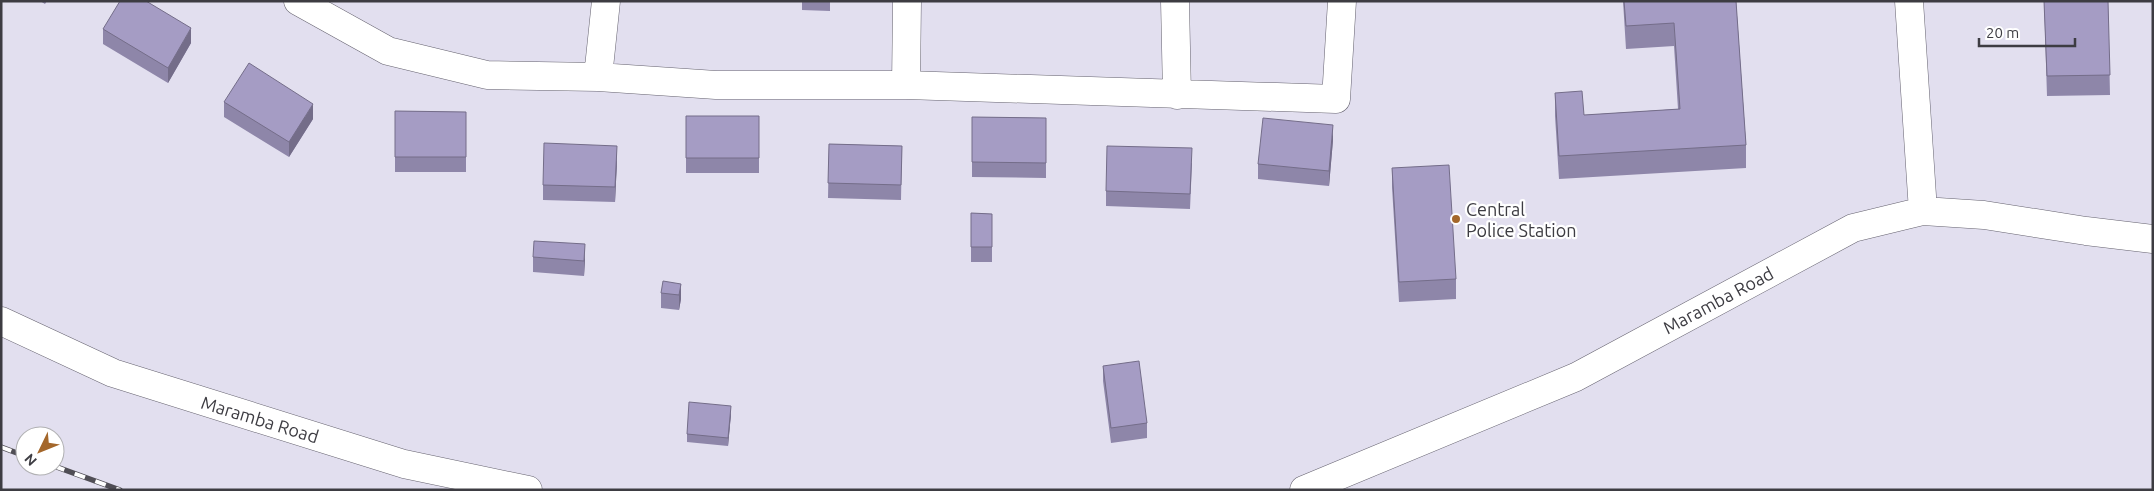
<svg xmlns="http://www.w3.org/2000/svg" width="2154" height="491" font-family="Ubuntu,sans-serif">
<rect width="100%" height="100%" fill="#e2dfef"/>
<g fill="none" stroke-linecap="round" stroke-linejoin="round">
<!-- minor casing -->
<g stroke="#65626f" stroke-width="29">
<path id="minor" d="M298,1L388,51L487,75L598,77L716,85H906L1336,99L1342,1
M1175,1L1177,95
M1909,1L1923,211
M598,77L606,1
M906,85L907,1
M1,321L113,373L404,464L528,490
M1304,490L1576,377L1853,228L1923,211L1984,215L2086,231L2153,239"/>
</g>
<!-- minor -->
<use href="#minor" stroke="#fff" stroke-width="28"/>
<!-- rail casing -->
<g stroke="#504e55" stroke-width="5.5">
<path id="rail" d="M1,447L25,456
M54,466L120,490"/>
</g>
<!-- rail -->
<use href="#rail" stroke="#fff" stroke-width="4" stroke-dasharray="11" stroke-linecap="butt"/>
</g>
<!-- wall -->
<path fill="#8e86a9" d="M40,1H47L45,4Z
M802,1H830V11L802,10Z
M1623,1H1736L1746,145V168L1559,179L1555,116V93L1584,115L1678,109L1674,46L1626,49Z
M2044,1H2108L2110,95L2047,96Z
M103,29L191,43L168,83L103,44Z
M224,102L313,119L289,157L224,117Z
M395,111L466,112V172H395Z
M686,116H759V173H686Z
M972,117L1046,118V178L972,177Z
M1333,140L1329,186L1258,179V164Z
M829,144L902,146L901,200L828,198Z
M617,161L615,202L543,200V185Z
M1192,163L1190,209L1106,206V191Z
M1392,168L1456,279V299L1399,302L1392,187Z
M971,213L992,214V262H971Z
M533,257L585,259L584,276L533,272Z
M681,284V299L679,310L661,308V293Z
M1103,366L1147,423V438L1111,443L1103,381Z
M731,414L728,446L687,442V434Z"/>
<!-- shaded-wall -->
<path fill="#746d89" d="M191,28V43L168,83V68Z
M313,104V119L289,157V142Z
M1333,125V140L1329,186V171Z
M617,146V161L615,202V187Z
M585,244V259L584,276V261Z
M681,284V299L679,310V295Z
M731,406V414L728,446V438Z"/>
<!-- building -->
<path fill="#a59cc4" stroke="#746d89" d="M120,1H146L191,28L168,68L103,29Z
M1624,1H1736L1746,145L1559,156L1555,93L1582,91L1584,115L1680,109L1674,23L1626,26Z
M2044,1H2108L2110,75L2047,76Z
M249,63L313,104L289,142L224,102Z
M395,111L466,112V157H395Z
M686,116H759V158H686Z
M972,117L1046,118V163L972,162Z
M1263,118L1333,125L1329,171L1258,164Z
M544,143L617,146L615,187L543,185Z
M829,144L902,146L901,185L828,183Z
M1107,146L1192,148L1190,194L1106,191Z
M1449,165L1456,279L1399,282L1392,168Z
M971,213L992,214V247H971Z
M534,241L585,244L584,261L533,257Z
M663,281L681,284L679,295L661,293Z
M1139,361L1147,423L1111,428L1103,366Z
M689,402L731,406L728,438L687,434Z"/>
<!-- markers -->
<circle fill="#a4672b" stroke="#fff" stroke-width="2" cx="1456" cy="219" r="5"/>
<g text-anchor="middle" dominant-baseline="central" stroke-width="4.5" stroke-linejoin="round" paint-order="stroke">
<!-- poi labels -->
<g font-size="18" fill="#3d3c42" stroke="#fff" text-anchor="start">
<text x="1466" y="209">Central<tspan x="1466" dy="21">Police Station</tspan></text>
</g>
<!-- street labels -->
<g font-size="18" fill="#3d3c42" stroke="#fff">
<text transform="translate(1718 300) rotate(-28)">Maramba Road</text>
<text transform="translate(260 419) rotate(17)">Maramba Road</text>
</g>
</g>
<!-- border -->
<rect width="2154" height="491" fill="none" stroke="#3d3c42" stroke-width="5"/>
<!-- north arrow -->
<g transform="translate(40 451) rotate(227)"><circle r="24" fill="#ffffff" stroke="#b1b1b3"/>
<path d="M0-4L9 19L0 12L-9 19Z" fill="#a4672b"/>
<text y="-8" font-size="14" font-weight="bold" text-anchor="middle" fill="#3d3c42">N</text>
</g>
<!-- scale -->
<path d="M1979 38v8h96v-8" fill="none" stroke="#3d3c42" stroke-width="2.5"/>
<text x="1986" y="38" font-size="15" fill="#3d3c42" stroke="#ffffff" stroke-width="4" paint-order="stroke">20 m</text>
</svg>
